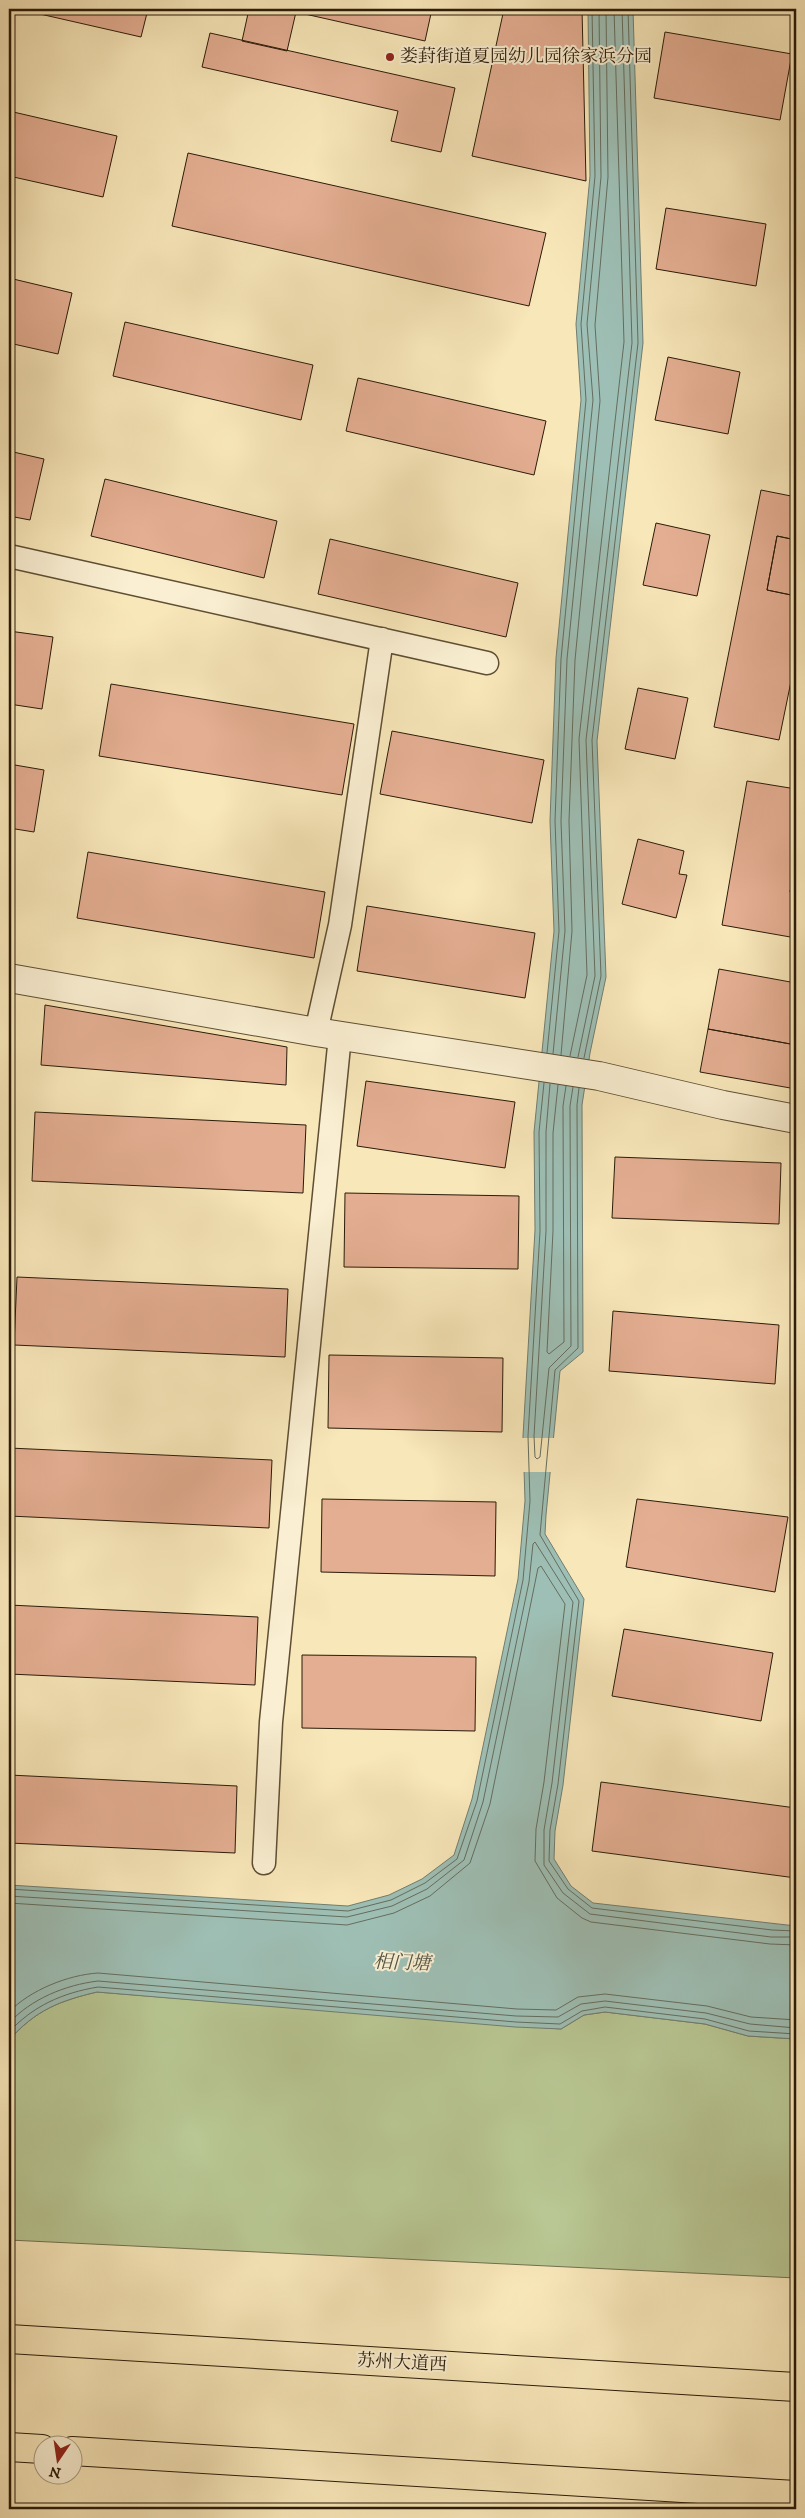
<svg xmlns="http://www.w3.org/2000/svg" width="805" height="2518" font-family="'IM FELL DW Pica','Noto Serif SC',serif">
<rect width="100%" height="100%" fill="#f8e7b9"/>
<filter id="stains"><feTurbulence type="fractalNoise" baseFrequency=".004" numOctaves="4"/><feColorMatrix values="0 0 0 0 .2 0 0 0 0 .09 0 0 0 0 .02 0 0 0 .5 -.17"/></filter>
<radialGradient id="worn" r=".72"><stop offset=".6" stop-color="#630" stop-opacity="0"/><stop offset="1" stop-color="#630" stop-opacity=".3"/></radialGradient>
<!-- green -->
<path fill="#b8c793" stroke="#71714e" d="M97,1992L561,2029L584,2015L605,2012L705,2024L748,2036L796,2039V2278L9,2240V2040C36,2010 59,2001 97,1992Z"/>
<!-- water -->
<path fill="#9ebfb5" stroke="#707d70" d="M588,9H633L643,343L597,741L606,977L590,1053L582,1105L583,1352L560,1371L546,1515L545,1534L584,1599L563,1785L555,1831L554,1859L571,1886L593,1903L796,1926V2039L748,2036L705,2024L605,2012L584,2015L561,2029L515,2027L97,1992C59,2001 36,2010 9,2040V1885L348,1906L389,1895L422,1879L454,1855L472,1799L518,1579L525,1501L523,1436L535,1230L534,1132L554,931L550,821L556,658L581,400L576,324L590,176Z"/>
<!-- pier -->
<path fill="#f8e7b9" d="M520,1438H555L553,1472H522Z"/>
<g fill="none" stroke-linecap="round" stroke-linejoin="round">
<!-- shore -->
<path stroke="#646d5e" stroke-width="1" d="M547,1053L559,931L555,821L561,659L586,400L581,324L595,176L592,9
M553,1054L565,931L561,821L567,659L593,400L587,324L601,177L599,9
M561,1055L572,931L569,821L575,660L600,401L595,325L608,177L606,9
M570,1056L587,975L579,739L624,342L614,9
M578,1057L595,976L586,740L632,343L622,9
M584,1058L601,976L592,740L638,343L628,9
M550,1084L546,1132V1231L534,1436L535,1457L537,1459L540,1457L549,1368L571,1346L570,1106L573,1087
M558,1085L553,1133V1231L547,1352L549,1354L564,1342L563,1106L566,1086
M579,1088L577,1105L578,1348L555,1370L540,1535L579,1601L558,1784L550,1830L549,1861L568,1889L592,1908L772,1930L796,1931
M9,1889L348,1911L391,1900L425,1883L457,1859L477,1801L523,1580L530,1501L528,1436L540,1231L539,1132L544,1083
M9,1896L347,1917L392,1906L427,1889L464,1860L483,1802L529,1582L533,1544L535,1542L573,1602L552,1783L544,1830V1865L563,1893L590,1914L771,1937H796
M9,1903L347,1925L394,1913L430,1896L470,1863L490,1804L538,1568L541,1566L565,1604L544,1782L536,1829L535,1861L557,1898L582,1918L591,1922L770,1944L796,1945
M9,2012C30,1990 68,1975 98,1973L517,2009L556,2010L578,1997L605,1994L707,2006L751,2017L796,2020
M9,2023C31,1999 65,1985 98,1981L516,2016L558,2017L581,2004L605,2001L706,2013L750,2024L796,2028
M9,2032C33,2006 62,1993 98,1987L516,2022L560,2024L582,2011L605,2007L705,2019L749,2031L796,2034"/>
</g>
<!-- building -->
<path fill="#e4ae92" stroke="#2a1b08" d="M18,9H148L141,37Z
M249,9H432L425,41L296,12L287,51L242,41Z
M504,9H582L586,181L472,156Z
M665,32L792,54L780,120L654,98Z
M210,33L455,88L441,152L391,141L398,111L202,67Z
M9,111L117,136L103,197L9,176Z
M188,153L546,233L529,306L172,226Z
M666,208L766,224L756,286L656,269Z
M9,278L72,293L58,354L9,343Z
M125,322L313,365L301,420L113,376Z
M668,357L740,372L728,434L655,420Z
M358,378L546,421L534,475L346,431Z
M9,451L44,459L30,520L9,516Z
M105,479L277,521L264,578L91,536Z
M761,490L796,497V540L777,536L767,590L796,596V657L779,740L714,727Z
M656,523L710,535L697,596L643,585Z
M777,536L796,540V596L767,590Z
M330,539L518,583L506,637L318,594Z
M9,631L53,637L42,709L9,704Z
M111,684L354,724L342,795L99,756Z
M638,688L688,698L675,759L625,749Z
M392,731L544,760L532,823L380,794Z
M9,764L44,770L34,832L9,828Z
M747,781L796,789V857L790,892L796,893V938L722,925Z
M638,839L684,851L679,874L687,875L676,918L622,904Z
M88,852L325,892L314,958L77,918Z
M367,906L535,933L525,998L357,971Z
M719,969L796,983V1045L708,1029Z
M45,1005L287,1047L286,1085L41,1065Z
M708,1029L796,1045V1089L700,1072Z
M366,1081L515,1102L505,1168L357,1146Z
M35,1112L306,1125L303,1193L32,1181Z
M615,1157L781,1163L779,1224L612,1218Z
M345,1193L519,1196L518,1269L344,1267Z
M17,1277L288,1289L285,1357L14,1345Z
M613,1311L779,1325L775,1384L609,1371Z
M329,1355L503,1358L502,1432L328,1428Z
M9,1448L272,1460L269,1528L9,1516Z
M322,1499L496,1502L495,1576L321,1572Z
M637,1499L788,1517L775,1592L626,1567Z
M9,1605L258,1617L255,1685L9,1674Z
M624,1629L773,1653L761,1721L612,1696Z
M302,1655L476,1657L475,1731L302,1728Z
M9,1775L237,1786L235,1853L9,1843Z
M601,1782L796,1808V1878L592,1851Z"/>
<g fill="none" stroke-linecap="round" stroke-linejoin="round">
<!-- service casing -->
<g stroke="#5e4e34" stroke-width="25">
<path id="service" d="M9,556L487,663
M316,1032L340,925L382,639
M264,1863L271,1722L340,1036"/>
</g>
<!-- minor casing -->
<g stroke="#5e4e34" stroke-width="30">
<path id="minor" d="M9,978L316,1032L599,1076L723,1105L796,1119"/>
</g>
<!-- primary casing -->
<g stroke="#2a1b08" stroke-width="30">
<path id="primary" d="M9,2339L796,2387
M9,2447L42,2449
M72,2451L796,2495"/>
</g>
<!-- service -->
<use href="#service" stroke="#faefd2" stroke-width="22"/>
<!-- minor -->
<use href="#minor" stroke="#faefd2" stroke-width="28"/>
<!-- primary -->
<use href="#primary" stroke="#f8e7b9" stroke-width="28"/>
</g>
<!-- markers -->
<circle fill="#8f2418" stroke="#faefd2" stroke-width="2" cx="390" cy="57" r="5"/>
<g text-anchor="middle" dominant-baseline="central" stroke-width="4" stroke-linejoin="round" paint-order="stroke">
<!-- poi labels -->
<g font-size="18" fill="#2a1b08" stroke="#faefd2" text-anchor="start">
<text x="400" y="57">娄葑街道夏园幼儿园徐家浜分园</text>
</g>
<!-- street labels -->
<g font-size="18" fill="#2a1b08" stroke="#faefd2">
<text transform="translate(402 2363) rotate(3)">苏州大道西</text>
</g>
<!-- water labels -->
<g font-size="19" font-style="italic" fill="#535445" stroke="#faefd2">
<text transform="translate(402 1963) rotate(2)">相门塘</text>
</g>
</g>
<!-- margin -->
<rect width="805" height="2518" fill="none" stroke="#f8e7b9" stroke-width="30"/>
<rect x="10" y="10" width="785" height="2498" fill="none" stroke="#2a1b08" stroke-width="2.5"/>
<rect x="15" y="15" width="775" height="2488" fill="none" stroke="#2a1b08"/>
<!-- north arrow -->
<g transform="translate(58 2460) rotate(193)"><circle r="24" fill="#faefd2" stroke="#a79a81"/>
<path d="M0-4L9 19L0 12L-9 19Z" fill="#8f2418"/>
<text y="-8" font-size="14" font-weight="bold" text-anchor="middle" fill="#2a1b08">N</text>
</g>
<rect width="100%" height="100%" filter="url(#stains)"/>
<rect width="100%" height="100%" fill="url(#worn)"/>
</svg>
